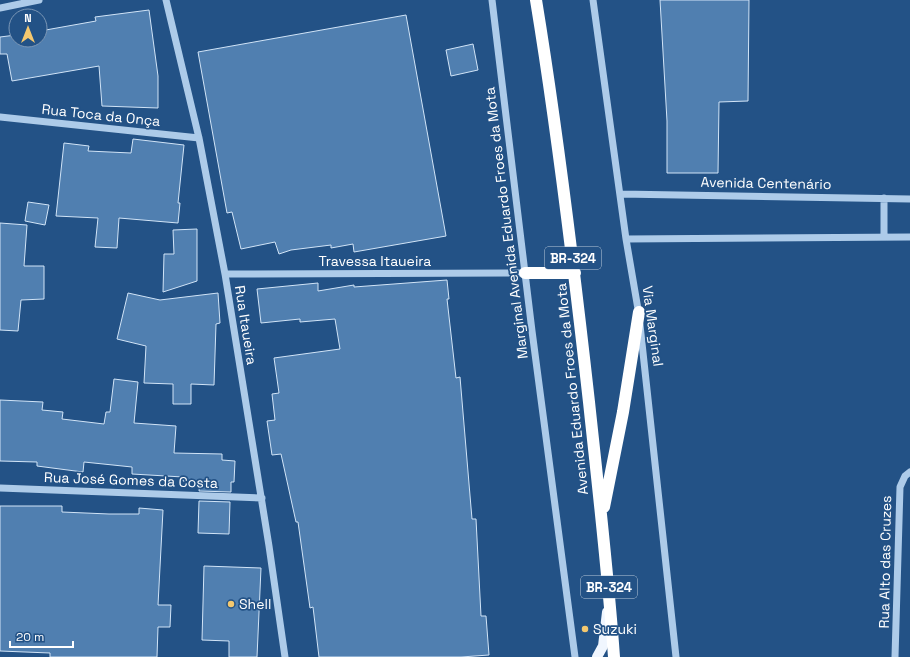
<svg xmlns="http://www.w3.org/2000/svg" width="910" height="657" font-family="'Space Grotesk',sans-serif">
<rect width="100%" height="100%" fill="#235286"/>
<!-- building -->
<path fill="#507fb0" stroke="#d1e4f7" d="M660,0H749L748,101L719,102L718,173H667V121Z
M149,10L158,76V108L102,106L99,66L12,81L7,54H0V37L16,35V40H40V31L96,21L95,17Z
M406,15L446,236L354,252L353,244L331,248V245L291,250L279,254L275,242L241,249L232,212L227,213L198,52Z
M473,44L478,70L451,76L446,50Z
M133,139L184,145L178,203H180L178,223L119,218L117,248L95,247L98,218L56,216L64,143L89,146L88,151L131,153Z
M28,202L49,205L45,225L25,221Z
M0,223L27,225L24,266H44V299L21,300L18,331L0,330Z
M197,229V281L163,292L164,254H174L173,230Z
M447,280L449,299H447L456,378L460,377L472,519H476L481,616H486L489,655L461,657H319L313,607L310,608L298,522H296L281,454L272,455L267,421L275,420L272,394L279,393L274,358L340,349L335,319L300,322V319L261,323L257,289L318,283V291L354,285V287Z
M128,293L160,300L218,293L220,323L216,324L214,385L191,384V404H173V384L144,383L146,346L117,339Z
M114,379L138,382L134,423L176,426L174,453L222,454V460L235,461L234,482H231V492L199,491L200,482L183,481V477L132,474V467L84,462L83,472L37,466V462L0,461V400L43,402L42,410L63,412L62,419L104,424L106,412H110Z
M199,501L230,502L229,534L198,533Z
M0,506H62V512L109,514H139V508L163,510L158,605H171L170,627H158L157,657H50V653L0,651Z
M204,566L261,568L257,657H229V641L202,640Z"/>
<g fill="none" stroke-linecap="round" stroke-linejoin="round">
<!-- minor -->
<path stroke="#adcbe9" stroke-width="7" d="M166,0L199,138L225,274L269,546L285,657
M492,0L532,331L575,657
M593,0L626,239L639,315
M0,8L39,0
M0,117L199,138
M621,194L910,199
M884,237V198
M626,239L910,237
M225,274L525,273
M640,325L676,657
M0,488L262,498
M895,657L900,487L905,476L910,472"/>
<!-- major -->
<path stroke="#f0f6fe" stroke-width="10" d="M597,657L603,646L607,612"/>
<!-- highway -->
<path stroke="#fff" stroke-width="12" d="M536,0C558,134 574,268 589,402C598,487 608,572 614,657
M525,273H575
M604,507L623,412L639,312"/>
</g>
<!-- markers -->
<g fill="#f4c86f" stroke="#235286" stroke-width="1.5">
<circle cx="231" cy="604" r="4"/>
<circle cx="585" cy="629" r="4"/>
</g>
<g text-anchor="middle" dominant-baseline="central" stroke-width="3.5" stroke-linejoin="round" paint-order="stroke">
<!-- shield labels -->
<g fill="#235286" stroke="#bdcbdb" stroke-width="1">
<rect x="545" y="247" width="56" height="22" rx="3"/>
<rect x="581" y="576" width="56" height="22" rx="3"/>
</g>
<g font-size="13" font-weight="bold" fill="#fff">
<text x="573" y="258">BR-324</text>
<text x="609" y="587">BR-324</text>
</g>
<!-- street labels -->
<g font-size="14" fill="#fff" stroke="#235286">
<text transform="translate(101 115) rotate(6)">Rua Toca da Onça</text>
<text transform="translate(766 183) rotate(1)">Avenida Centenário</text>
<text transform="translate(506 223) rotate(-97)">Marginal Avenida Eduardo Froes da Mota</text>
<text x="375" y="261">Travessa Itaueira</text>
<text transform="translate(246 325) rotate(81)">Rua Itaueira</text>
<text transform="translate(653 326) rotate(82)">Via Marginal</text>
<text transform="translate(572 389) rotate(-96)">Avenida Eduardo Froes da Mota</text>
<text transform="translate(131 480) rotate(2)">Rua José Gomes da Costa</text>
<text transform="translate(885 562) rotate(-89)">Rua Alto das Cruzes</text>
</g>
<!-- poi labels -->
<g font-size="14" fill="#fff" stroke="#235286" text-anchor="start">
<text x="239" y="604">Shell</text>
<text x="593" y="629">Suzuki</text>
</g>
</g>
<!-- north arrow -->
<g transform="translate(28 28)"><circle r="19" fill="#235286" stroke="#7b97b6"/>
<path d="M0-3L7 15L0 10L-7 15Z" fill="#f4c86f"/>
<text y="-6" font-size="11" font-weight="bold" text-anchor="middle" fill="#ffffff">N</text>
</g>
<!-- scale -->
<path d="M10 641v6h63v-6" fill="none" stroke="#ffffff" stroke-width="2"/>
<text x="16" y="641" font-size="12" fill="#ffffff" stroke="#235286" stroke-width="3" paint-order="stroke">20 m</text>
</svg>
